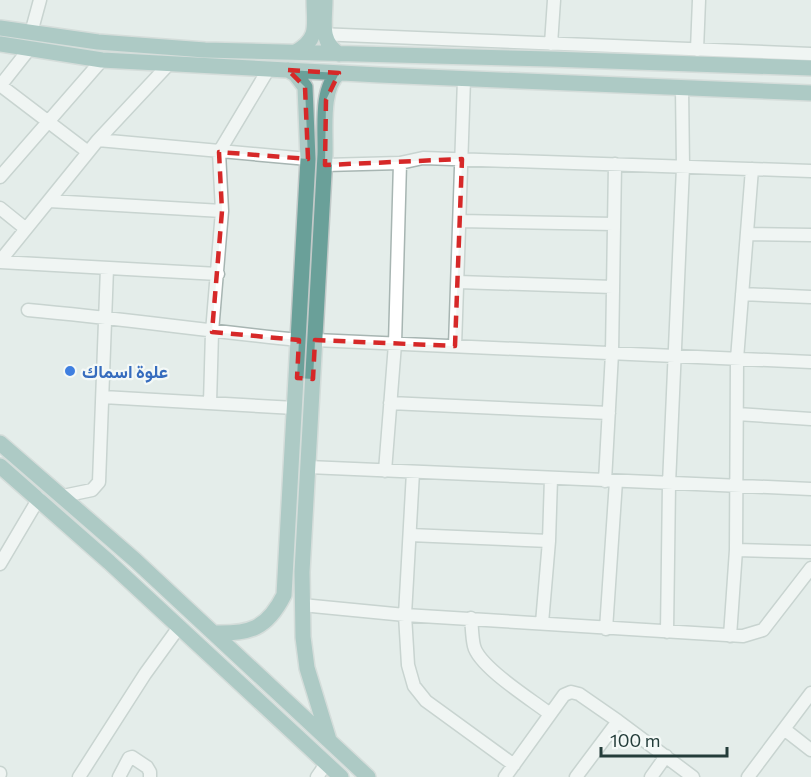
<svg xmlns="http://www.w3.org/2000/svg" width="811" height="777" font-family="Commissioner,Vazirmatn,sans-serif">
<rect width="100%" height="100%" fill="#e4edea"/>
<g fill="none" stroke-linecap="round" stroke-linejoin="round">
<!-- minor casing -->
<g stroke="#a7b5b2" stroke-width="15">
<path id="minor" d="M31,33L40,0
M318,34L811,54
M551,44L554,0
M697,50L699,0
M0,85L88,152
M0,86L30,48
M98,140L308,159
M325,165L400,163L423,158L811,171
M0,177L102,60
M49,201L222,211
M0,208L26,229
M460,221L614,224
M747,234L811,235
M0,261L98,140L169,64
M0,262L218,274
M458,282L613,287
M742,294L811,297
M28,310C118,318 208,331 299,340
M315,340L811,362
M455,346L464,79
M103,397L295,408
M210,403L212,332L222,211L219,152L268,70
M390,403L609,413
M737,414L811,419
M308,467L811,489
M385,471L395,344L400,163
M413,472L405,615L408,665L414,686L426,701L514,765
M605,481L612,353L615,164
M63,496L92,490L99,482L107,268
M410,535L549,541
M736,550L811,552
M0,564L39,498
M302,605L405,615L743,636L763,630L811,568
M471,618C472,627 472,638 474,646C479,667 532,700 550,714
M542,623L549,541L551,478
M606,629L616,481
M667,632L669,484L683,167L682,88
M730,636L736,550L737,359L752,169
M784,729L811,750
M0,774V773
M79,777L145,674L179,627
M119,777L129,758L132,757L147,767L150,772V777
M317,777L326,764
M505,777L564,695L571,692L579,694L618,721L693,777
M576,777L618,721
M651,777L666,756
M748,777L811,693"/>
</g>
<!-- major casing -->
<g stroke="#c2c9c8" stroke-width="18">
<path id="major" d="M325,0C325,22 319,41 339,54
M0,28L98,42L205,50L550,59L811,68
M0,44L102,60L379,75L811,93
M296,52C320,38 314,25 314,0
M0,443L135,560L368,777
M0,466L109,562L341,777
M214,633C250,634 267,629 284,595L308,159L305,87L295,74L288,70
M329,740L307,668L303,637L302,572L325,155C326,132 320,88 339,73"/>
</g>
<!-- minor -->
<use href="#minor" stroke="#fff" stroke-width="12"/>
<!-- major -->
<use href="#major" stroke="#6aa099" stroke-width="15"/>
</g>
<!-- marked area -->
<path d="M0 0H811V777H0ZM288,70L339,73L326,100L325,165L462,159L455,346L315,340L313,379L297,378L299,340L212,332L222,211L219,152L308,159L305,87Z" fill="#e4edea" fill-opacity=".55" fill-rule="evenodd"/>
<path fill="none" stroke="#d62828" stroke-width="4.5" stroke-dasharray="12 8" stroke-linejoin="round" d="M288,70L339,73L326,100L325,165L462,159L455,346L315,340L313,379L297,378L299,340L212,332L222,211L219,152L308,159L305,87Z"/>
<!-- markers -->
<circle fill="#3f7fe0" stroke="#f4f9f7" stroke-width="2" cx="70" cy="371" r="6"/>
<g text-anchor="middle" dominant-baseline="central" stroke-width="4.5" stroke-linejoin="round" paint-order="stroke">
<!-- shop labels -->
<g font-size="18" font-weight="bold" fill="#366cbe" stroke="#f4f9f7" text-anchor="start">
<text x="82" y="371">علوة اسماك</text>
</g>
</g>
<!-- scale -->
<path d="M601 747v9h126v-9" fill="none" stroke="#243d3a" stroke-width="3"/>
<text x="610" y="747" font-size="18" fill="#243d3a" stroke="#f4f9f7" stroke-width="4.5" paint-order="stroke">100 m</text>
</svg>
